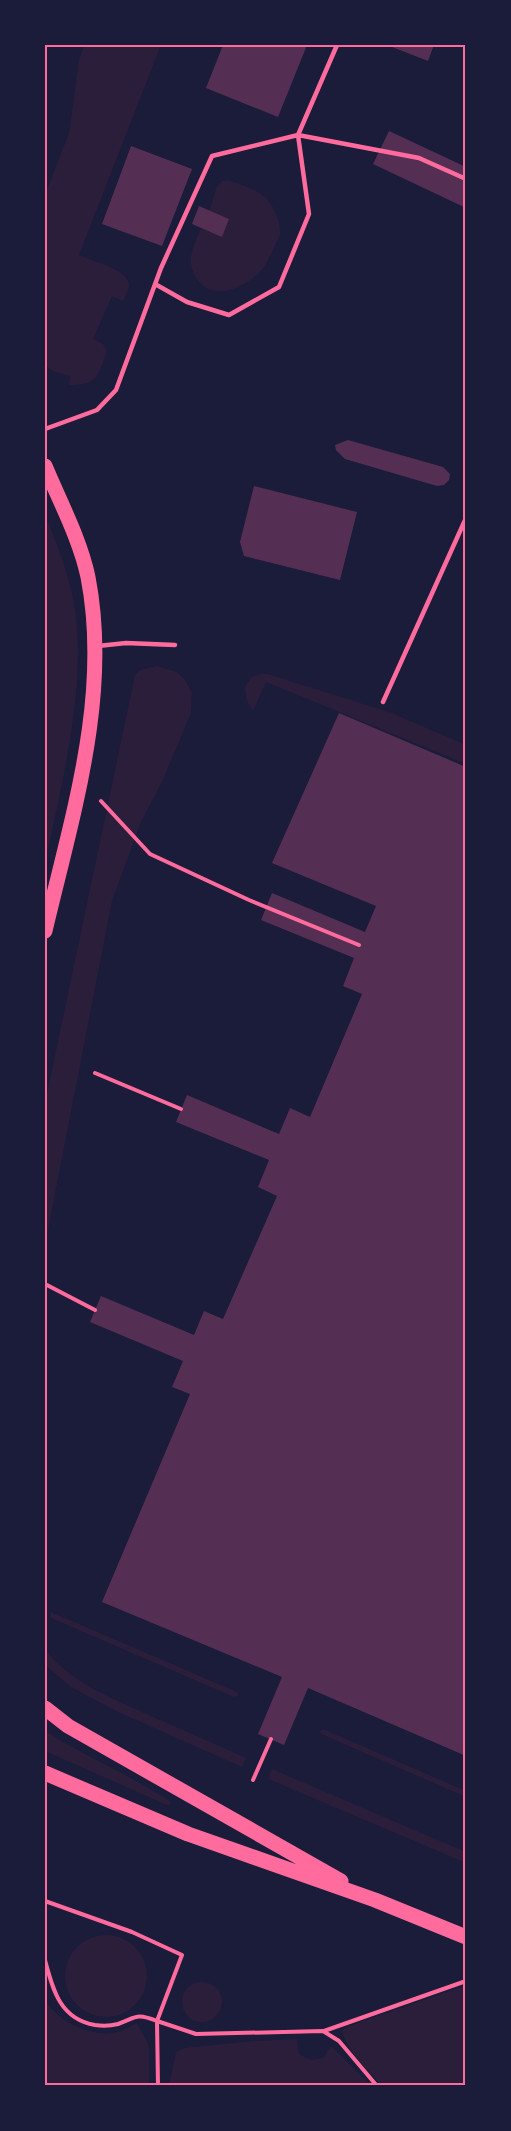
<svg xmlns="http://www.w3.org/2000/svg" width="511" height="2131" font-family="'Open Sans',sans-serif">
<rect width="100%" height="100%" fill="#1b1b3a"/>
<!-- green -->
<path fill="#2a1e3b" d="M85,45H161L79,255C91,261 132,270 129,287C128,291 125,297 123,301L112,296L93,339L103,344L107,351C98,376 98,385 69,385L70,376L53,371L45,365V195L69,133L79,59Z
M228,180C240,184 256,189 265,197C274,206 281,223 280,235C279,239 275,244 274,248C270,255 266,266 260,272C244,288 213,302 197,279C185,261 193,247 201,228L222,236L229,219L209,211L217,186L222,181Z
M45,515C56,541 67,570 73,597C89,678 62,784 45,863Z
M157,666L177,672L185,680L192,693L191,713L163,780L141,822L112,901L45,1245V1103L135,675L140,670Z
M260,674H268L392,713L466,745V764L266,682L253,711L246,699L245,686L252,677Z
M51,1612L237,1692L239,1696L234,1697L51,1618Z
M45,1649C71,1684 115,1699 153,1717C184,1730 215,1744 246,1758L242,1767L116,1711L71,1687L45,1665Z
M323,1729L466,1791V1797L321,1734L320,1731Z
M45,1731C86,1757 131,1775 171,1802L169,1806L45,1751Z
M272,1769L466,1852V1863L268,1779Z
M65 1976a41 41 0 1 1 82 0a41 41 0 1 1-82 0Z
M182 2002a20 20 0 1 1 40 0a20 20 0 1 1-40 0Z
M464,1986L466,1987V2086H383C368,2070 348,2053 342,2031L346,2027Z
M45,2000C57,2020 86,2035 110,2033C120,2033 129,2027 137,2023L149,2046V2086H45Z
M297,2039L299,2054L311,2060L323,2058L331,2046L371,2086H169L176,2052L184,2048L252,2041Z"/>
<!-- building -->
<path fill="#542f53" d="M223,45H307L278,117L206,88Z
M387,45H434L428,61Z
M389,131L466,167V208L373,164Z
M131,146L192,169L162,246L102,224Z
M199,206L229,219L222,237L192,224Z
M348,440L443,467L450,474L449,480L444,485L437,486L345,459L336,450L335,445Z
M254,486L357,512L340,580L244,556L240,542Z
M339,713L466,767V1756L308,1688L284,1745L258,1734L282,1677L102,1602L190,1394L172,1387L183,1361L90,1322L101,1296L194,1335L204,1311L223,1319L277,1196L258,1187L269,1160L176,1122L187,1095L279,1134L290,1108L310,1117L362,994L343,986L354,958L261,920L272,893L365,932L376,906L272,863Z"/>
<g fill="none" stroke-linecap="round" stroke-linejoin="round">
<!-- path -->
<path stroke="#ff6b9d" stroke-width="4" d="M101,801L150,854L249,900L359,945
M95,1073L181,1109
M45,1284L95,1310
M253,1780L271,1739
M45,1901L132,1932L182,1955L157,2021L196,2034L323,2031L339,2041L377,2086
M45,1960C53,1990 60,2019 95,2025C102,2026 110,2026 118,2024C137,2017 136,2013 157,2021L158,2086
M324,2031L466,1981"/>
<!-- service -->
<path stroke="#ff6b9d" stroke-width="4.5" d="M155,284L187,302L229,315L279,287L309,214L298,135L419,158L466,179
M45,429L97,410L116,390L161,268L212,156L298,135L337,45
M98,646L126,643L175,645
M383,702L466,518"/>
<!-- primary -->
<path stroke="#ff6b9d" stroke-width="15" d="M45,466C60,502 80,539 88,577C111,696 72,816 45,931
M45,1708L68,1726L341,1881
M45,1773L188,1834L375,1900L466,1937"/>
</g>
<!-- border -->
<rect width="511" height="2131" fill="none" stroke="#1b1b3a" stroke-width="93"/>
<rect x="46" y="46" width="418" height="2038" fill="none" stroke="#ff6b9d" stroke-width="2"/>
</svg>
